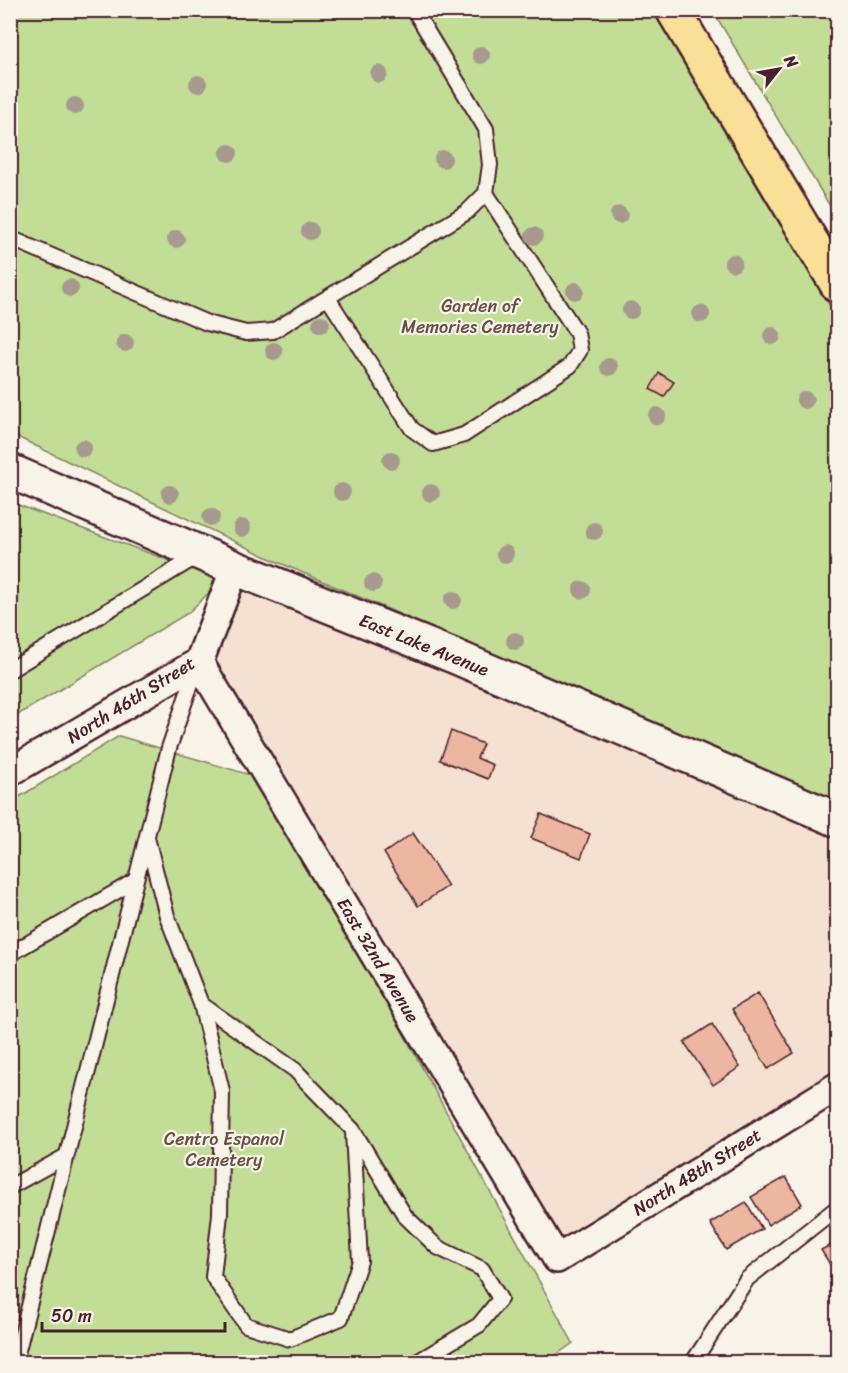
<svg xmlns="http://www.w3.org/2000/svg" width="848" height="1373" font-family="Sriracha,sans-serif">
<rect width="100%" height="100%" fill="#f7f3e8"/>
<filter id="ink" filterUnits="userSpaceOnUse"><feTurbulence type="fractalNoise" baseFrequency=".0167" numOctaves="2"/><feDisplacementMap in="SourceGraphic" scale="12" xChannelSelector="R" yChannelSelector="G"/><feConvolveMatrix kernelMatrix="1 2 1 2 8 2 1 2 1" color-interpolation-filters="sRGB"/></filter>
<g filter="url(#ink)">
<!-- built -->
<path fill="#f4e1d2" d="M242,586L492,687L837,835V1071L563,1240L214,659Z"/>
<!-- green -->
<path fill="#c2de96" stroke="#867e60" stroke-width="1.5" d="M10,11H654L837,318V801L273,560L11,434Z
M713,11H837V218Z
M10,502L222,580L188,613L11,719Z
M119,736L264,779L573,1343L546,1362H11V802Z"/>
<!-- building -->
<path fill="#ecb6a0" stroke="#4a1f2b" stroke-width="1.5" d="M659,373L674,382L664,397L650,389Z
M451,731L483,744L477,758L493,765L488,779L440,760Z
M541,814L590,834L581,858L531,838Z
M413,833L448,886L418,906L384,853Z
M758,993L794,1053L768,1069L732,1009Z
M712,1024L740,1067L713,1085L684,1042Z
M786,1177L802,1204L768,1225L751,1197Z
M746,1202L762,1229L726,1250L710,1223Z
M838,1241V1277L821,1250Z"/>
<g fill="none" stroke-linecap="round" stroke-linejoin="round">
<!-- lane casing -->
<g stroke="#4a1f2b" stroke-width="18">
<path id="lane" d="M10,238L207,323L246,333L273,331L467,212L486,193L490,165L486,129L414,10
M328,298L412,429L433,444L464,435L570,366L580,350L577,333L486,193
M10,670L199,555
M147,838L167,916L201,1004L295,1070L353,1130L405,1216L437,1247L482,1269L500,1299L479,1325L417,1362
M10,954L136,880
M201,1004L222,1091L220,1214L213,1277L246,1325L290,1339L341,1318L360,1261L353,1132
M10,1187L66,1156
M15,1362L169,748L197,666
M693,1362L747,1279L838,1207"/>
</g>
<!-- street casing -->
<g stroke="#4a1f2b" stroke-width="32">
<path id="street" d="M199,662L557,1259L838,1086
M10,772L199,662L235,568"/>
</g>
<!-- secondary casing -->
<g stroke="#4a1f2b" stroke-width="38">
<path id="secondary" d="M10,471L235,568L456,657L838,820"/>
</g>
<!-- primary casing -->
<g stroke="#4a1f2b" stroke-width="38">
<path id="primary" d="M673,10L838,286"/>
</g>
<!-- lane -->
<use href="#lane" stroke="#f7f3e8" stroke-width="14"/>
<!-- street -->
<use href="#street" stroke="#f7f3e8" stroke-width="27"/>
<!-- secondary -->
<use href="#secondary" stroke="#f7f3e8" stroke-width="33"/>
<!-- primary -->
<use href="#primary" stroke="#f9e096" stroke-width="33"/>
</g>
<!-- trees -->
<g fill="#a8998f">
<circle cx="481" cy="55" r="9"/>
<circle cx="379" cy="74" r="9"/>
<circle cx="198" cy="84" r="9"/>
<circle cx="75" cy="106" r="9"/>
<circle cx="229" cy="153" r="9"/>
<circle cx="443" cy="159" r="9"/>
<circle cx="619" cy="215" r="9"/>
<circle cx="310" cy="231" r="9"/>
<circle cx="534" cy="236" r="9"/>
<circle cx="176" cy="239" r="9"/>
<circle cx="733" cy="263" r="9"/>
<circle cx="70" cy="288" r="9"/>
<circle cx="575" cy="291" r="9"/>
<circle cx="631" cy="310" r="9"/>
<circle cx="701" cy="314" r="9"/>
<circle cx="321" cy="324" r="9"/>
<circle cx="772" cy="336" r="9"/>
<circle cx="125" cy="343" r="9"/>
<circle cx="274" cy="351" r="9"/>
<circle cx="609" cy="367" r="9"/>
<circle cx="805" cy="400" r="9"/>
<circle cx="657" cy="416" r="9"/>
<circle cx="83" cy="448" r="9"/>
<circle cx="391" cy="460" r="9"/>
<circle cx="342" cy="492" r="9"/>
<circle cx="431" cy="493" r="9"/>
<circle cx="170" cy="494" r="9"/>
<circle cx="211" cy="517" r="9"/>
<circle cx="242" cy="528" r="9"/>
<circle cx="594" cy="531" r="9"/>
<circle cx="505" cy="554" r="9"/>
<circle cx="373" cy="583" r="9"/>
<circle cx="582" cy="590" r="9"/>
<circle cx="453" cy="600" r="9"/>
<circle cx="515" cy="641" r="9"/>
</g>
</g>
<g text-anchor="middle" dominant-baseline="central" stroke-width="4.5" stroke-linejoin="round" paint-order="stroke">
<!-- park labels -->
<g font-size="18" fill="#684f46" stroke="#f7f3e8">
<text x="480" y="306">Garden of<tspan x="480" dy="21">Memories Cemetery</tspan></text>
<text x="224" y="1139">Centro Espanol<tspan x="224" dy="21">Cemetery</tspan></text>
</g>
<!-- street labels -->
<g font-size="18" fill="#4a1f2b" stroke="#f7f3e8">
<text transform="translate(424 645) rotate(22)">East Lake Avenue</text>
<text transform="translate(131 700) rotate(-32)">North 46th Street</text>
<text transform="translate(378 960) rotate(59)">East 32nd Avenue</text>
<text transform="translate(697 1172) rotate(-32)">North 48th Street</text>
</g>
</g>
<!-- margin -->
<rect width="848" height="1373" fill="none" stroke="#f7f3e8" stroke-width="36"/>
<rect x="18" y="18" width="812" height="1337" fill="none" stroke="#4a1f2b" stroke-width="2" filter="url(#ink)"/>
<!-- north arrow -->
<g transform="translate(779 69) rotate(59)" stroke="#f7f3e8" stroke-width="4.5" paint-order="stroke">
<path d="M0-4.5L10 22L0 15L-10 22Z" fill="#4a1f2b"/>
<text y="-9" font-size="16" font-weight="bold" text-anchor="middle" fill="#4a1f2b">N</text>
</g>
<!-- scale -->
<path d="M42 1322v9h183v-9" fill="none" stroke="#4a1f2b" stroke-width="3"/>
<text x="51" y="1322" font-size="18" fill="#4a1f2b" stroke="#f7f3e8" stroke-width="4.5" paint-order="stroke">50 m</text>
</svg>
